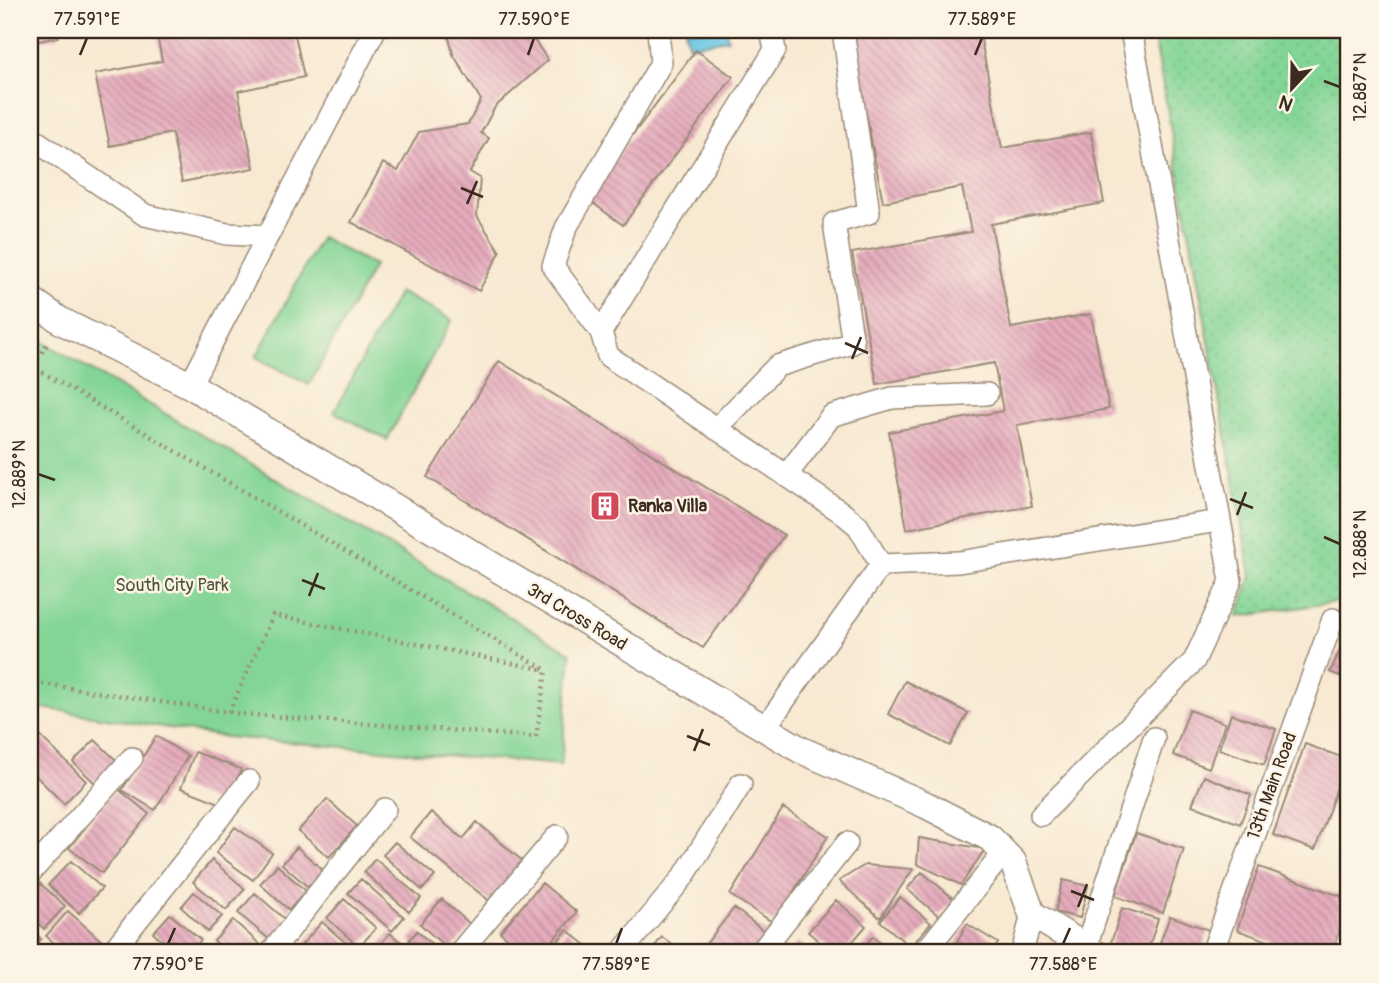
<svg xmlns="http://www.w3.org/2000/svg" width="1379" height="983" font-family="Pangolin,sans-serif">
<defs>
<pattern id="grass-dots" width="8" height="8" patternUnits="userSpaceOnUse" patternTransform="scale(1.75)"><rect width="8" height="8" fill="#83d596"/><path d="M2 2h.1M6 6h.1" fill="none" stroke="#72b781" stroke-width="1.8" stroke-linecap="round"/></pattern>
<pattern id="building-back-hatch" width="6" height="6" patternUnits="userSpaceOnUse" patternTransform="scale(1.75)"><rect width="6" height="6" fill="#e6acbd"/><path d="M-1 5l2 2M0 0l6 6M5-1l2 2" fill="none" stroke="#bc8c99"/></pattern>
</defs>
<rect width="100%" height="100%" fill="#fcf5e5"/>
<filter id="ink" filterUnits="userSpaceOnUse"><feTurbulence type="fractalNoise" baseFrequency=".0143" numOctaves="2"/><feDisplacementMap in="SourceGraphic" scale="14" xChannelSelector="R" yChannelSelector="G"/><feConvolveMatrix kernelMatrix="1 2 1 2 8 2 1 2 1" color-interpolation-filters="sRGB"/></filter>
<filter id="wash" filterUnits="userSpaceOnUse"><feTurbulence type="fractalNoise" baseFrequency=".00686" numOctaves="4" result="noise"/><feDisplacementMap in="SourceGraphic" scale="28" xChannelSelector="R" yChannelSelector="G"/><feGaussianBlur stdDeviation="1.57" result="paint"/><feColorMatrix in="noise" values="0 0 0 0 0 0 0 0 0 0 0 0 0 0 0 0 0 1.4 0 .05"/><feComposite in="paint" operator="in"/></filter>
<g filter="url(#wash)">
<rect width="100%" height="100%" fill="#f8e9d2"/>
<!-- grass -->
<path fill="url(#grass-dots)" stroke="#5f805a" stroke-width="2" d="M1153,30H1349V600L1237,617L1251,577Z"/>
<!-- park -->
<path fill="#83d596" stroke="#5f805a" stroke-width="2" d="M321,237L374,266L309,385L256,357Z
M399,292L452,320L387,440L334,412Z
M30,334L571,653L561,765L226,737L30,706Z"/>
<!-- water -->
<path fill="#65c4e3" stroke="#507780" stroke-width="2" d="M685,30H726L728,39L689,46Z"/>
<g id="blocks">
<!-- building -->
<path fill="url(#building-back-hatch)" d="M30,30H57L58,37L30,43Z
M156,30H294L304,77L238,91L254,168L182,182L172,133L110,146L95,74L162,61Z
M447,30H527L548,60L495,107L481,133L489,138L470,172L480,178L477,216L500,252L479,291L351,222L383,163L398,171L419,132L468,124L481,100L453,54Z
M881,30H979L1002,148L1091,132L1104,203L991,224L1011,328L1091,314L1109,409L1017,425L1032,506L907,529L889,432L1003,411L994,363L877,384L852,253L971,232L962,187L883,202L851,35Z
M696,50L733,77L623,225L586,198Z
M499,361L784,535L703,648L427,477Z
M1345,639L1349,641V680L1330,672Z
M905,681L968,713L950,746L888,714Z
M1189,710L1225,723L1209,768L1173,755Z
M1231,714L1276,729L1264,765L1219,749Z
M1349,719V747L1340,744Z
M30,726L86,781L64,804L30,770Z
M156,736L188,756L155,810L122,790Z
M95,740L118,762L96,784L73,762Z
M1305,744L1347,759L1315,850L1273,835Z
M195,752L241,769L227,806L181,788Z
M1204,776L1251,795L1240,824L1192,805Z
M117,788L149,814L102,873L69,848Z
M327,799L357,826L329,857L298,831Z
M783,808L828,836L774,923L730,895Z
M431,812L463,839L477,822L526,864L492,903L410,837Z
M235,827L272,853L253,880L216,853Z
M1136,833L1184,849L1163,913L1115,896Z
M919,838L985,849L961,885L917,864Z
M395,842L435,876L422,890L383,855Z
M297,847L323,870L308,887L282,864Z
M375,859L421,898L409,912L364,872Z
M212,860L245,889L226,910L193,882Z
M71,861L102,888L79,913L48,885Z
M277,865L306,891L289,910L260,884Z
M865,865L913,869L880,918L839,881Z
M1259,867L1349,899V913L1335,953H1302L1237,930Z
M922,872L954,899L939,916L907,889Z
M33,877L65,906L44,929L30,916V880Z
M361,879L404,917L392,931L348,893Z
M1063,880L1088,886L1080,918L1055,912Z
M542,883L577,912L542,953H525L500,932Z
M194,892L222,916L208,932L181,907Z
M255,893L287,921L270,940L238,913Z
M900,897L931,923L910,947L880,921Z
M344,899L376,928L359,947L327,918Z
M442,899L472,926L450,951L420,924Z
M836,900L866,926L843,953H833L808,932Z
M734,908L769,935L755,953H699Z
M1122,908L1158,919L1147,953H1121L1109,949Z
M68,911L104,943L95,953H66L46,936Z
M170,914L201,940L190,953H176L153,933Z
M1170,916L1209,930L1201,953H1156Z
M233,920L264,948L259,953H229L214,941Z
M322,922L357,953L296,951Z
M967,924L998,943L992,953H958L952,950Z
M30,928L41,939L30,952Z
M567,930L596,953H548Z
M417,931L442,953H424L409,940Z
M390,933L414,953H372Z
M873,936L892,953H858Z
M662,937L684,953H650Z
M798,942L811,953H788Z"/>
</g>
</g>
<g filter="url(#ink)">
<use href="#blocks" fill-opacity="0" stroke="#9a8a78" stroke-width="2"/>
<g fill="none" stroke-linecap="round" stroke-linejoin="round">
<!-- minor casing -->
<g stroke="#9a8a78" stroke-width="24">
<path id="minor" d="M658,30L661,63L566,228L553,266L601,332L608,356L841,512L858,526L881,565
M30,137L145,215L227,234L268,236
M601,332L775,50L771,30
M190,385L375,30
M716,429L777,366L853,343L834,223L869,213L843,30
M786,476L831,416L892,398L987,394
M764,729L881,565L959,562L1219,521
M1041,815L1194,661L1231,581L1131,30
M30,873L132,758
M1086,947L1154,738
M111,953L249,781
M271,953L385,809
M459,953L557,836
M621,953L684,876L741,784
M760,953L847,843
M924,953L1005,851
M1022,953L1032,914
M1212,953L1333,619
M1344,953L1349,938"/>
</g>
<!-- tertiary casing -->
<g stroke="#9a8a78" stroke-width="29">
<path id="tertiary" d="M30,299L61,321L190,385L801,750L926,805L990,838L1013,862L1032,914L1095,953"/>
</g>
<!-- path -->
<path stroke="#9a8a78" stroke-width="4.5" stroke-dasharray="2 5" stroke-linecap="butt" d="M30,365L546,670L536,737L242,714L30,682
M30,370L48,343
M229,712L273,615L541,669"/>
<!-- minor -->
<use href="#minor" stroke="#fff" stroke-width="21"/>
<!-- tertiary -->
<use href="#tertiary" stroke="#fff" stroke-width="26"/>
</g>
</g>
<!-- ticks -->
<path fill="none" stroke="#3b2a1e" stroke-width="2.5" d="M80,55L87,38M528,55L534,38M975,55L982,38M1324,81L1340,87M461,188L483,197M467,204L477,181M845,343L868,353M852,359L861,337M38,474L55,480M1230,499L1253,508M1237,515L1246,492M1324,537L1340,544M302,580L325,589M309,596L318,573M687,736L710,745M694,751L703,729M1071,891L1094,900M1078,907L1087,884M168,944L175,928M616,944L622,928M1063,944L1070,928"/>
<!-- icons -->
<defs>
<g id="building-square" transform="scale(1.575)"><rect x="-9" y="-9" width="18" height="18" rx="4" fill="#d1495b" stroke="#fcf5e5"/><path d="M-4-6H4V6H1V3H-1V6H-4ZM-2.5-4.3h1.7v1.8h-1.7ZM.8-4.3h1.7v1.8H.8ZM-2.5-1h1.7V.8h-1.7ZM.8-1h1.7V.8H.8Z" fill="#fff"/></g>
</defs>
<g fill-rule="evenodd">
<use href="#building-square" x="605" y="506"/>
</g>
<g text-anchor="middle" dominant-baseline="central" stroke-width="5" stroke-linejoin="round" paint-order="stroke">
<!-- poi labels -->
<g font-size="18" font-weight="bold" fill="#3b2a1e" stroke="#fcf5e5" text-anchor="start">
<text x="628" y="506">Ranka Villa</text>
</g>
<!-- park labels -->
<g font-size="18" fill="#4d553c" stroke="#fcf5e5">
<text x="172" y="585">South City Park</text>
</g>
<!-- street labels -->
<g font-size="18" fill="#3b2a1e" stroke="#fcf5e5">
<text transform="translate(577 617) rotate(31)">3rd Cross Road</text>
<text transform="translate(1272 786) rotate(-70)">13th Main Road</text>
</g>
</g>
<!-- margin -->
<rect width="1379" height="983" fill="none" stroke="#fcf5e5" stroke-width="77"/>
<!-- north arrow -->
<g transform="translate(1292 88) rotate(202)" stroke="#fcf5e5" stroke-width="5" paint-order="stroke">
<path d="M0-5L12 26L0 18L-12 26Z" fill="#3b2a1e"/>
<text y="-10" font-size="19" font-weight="bold" text-anchor="middle" fill="#3b2a1e">N</text>
</g>
<rect x="38" y="38" width="1302" height="906" fill="none" stroke="#3b2a1e" stroke-width="2.5"/>
<g font-size="18" text-anchor="middle" fill="#3b2a1e">
<text x="87" y="25">77.591°E</text>
<text x="534" y="25">77.590°E</text>
<text x="982" y="25">77.589°E</text>
<text transform="translate(1360 87) rotate(-90)" y="6">12.887°N</text>
<text transform="translate(19 474) rotate(-90)" y="6">12.889°N</text>
<text transform="translate(1360 544) rotate(-90)" y="6">12.888°N</text>
<text x="168" y="970">77.590°E</text>
<text x="616" y="970">77.589°E</text>
<text x="1063" y="970">77.588°E</text>
</g>
</svg>
